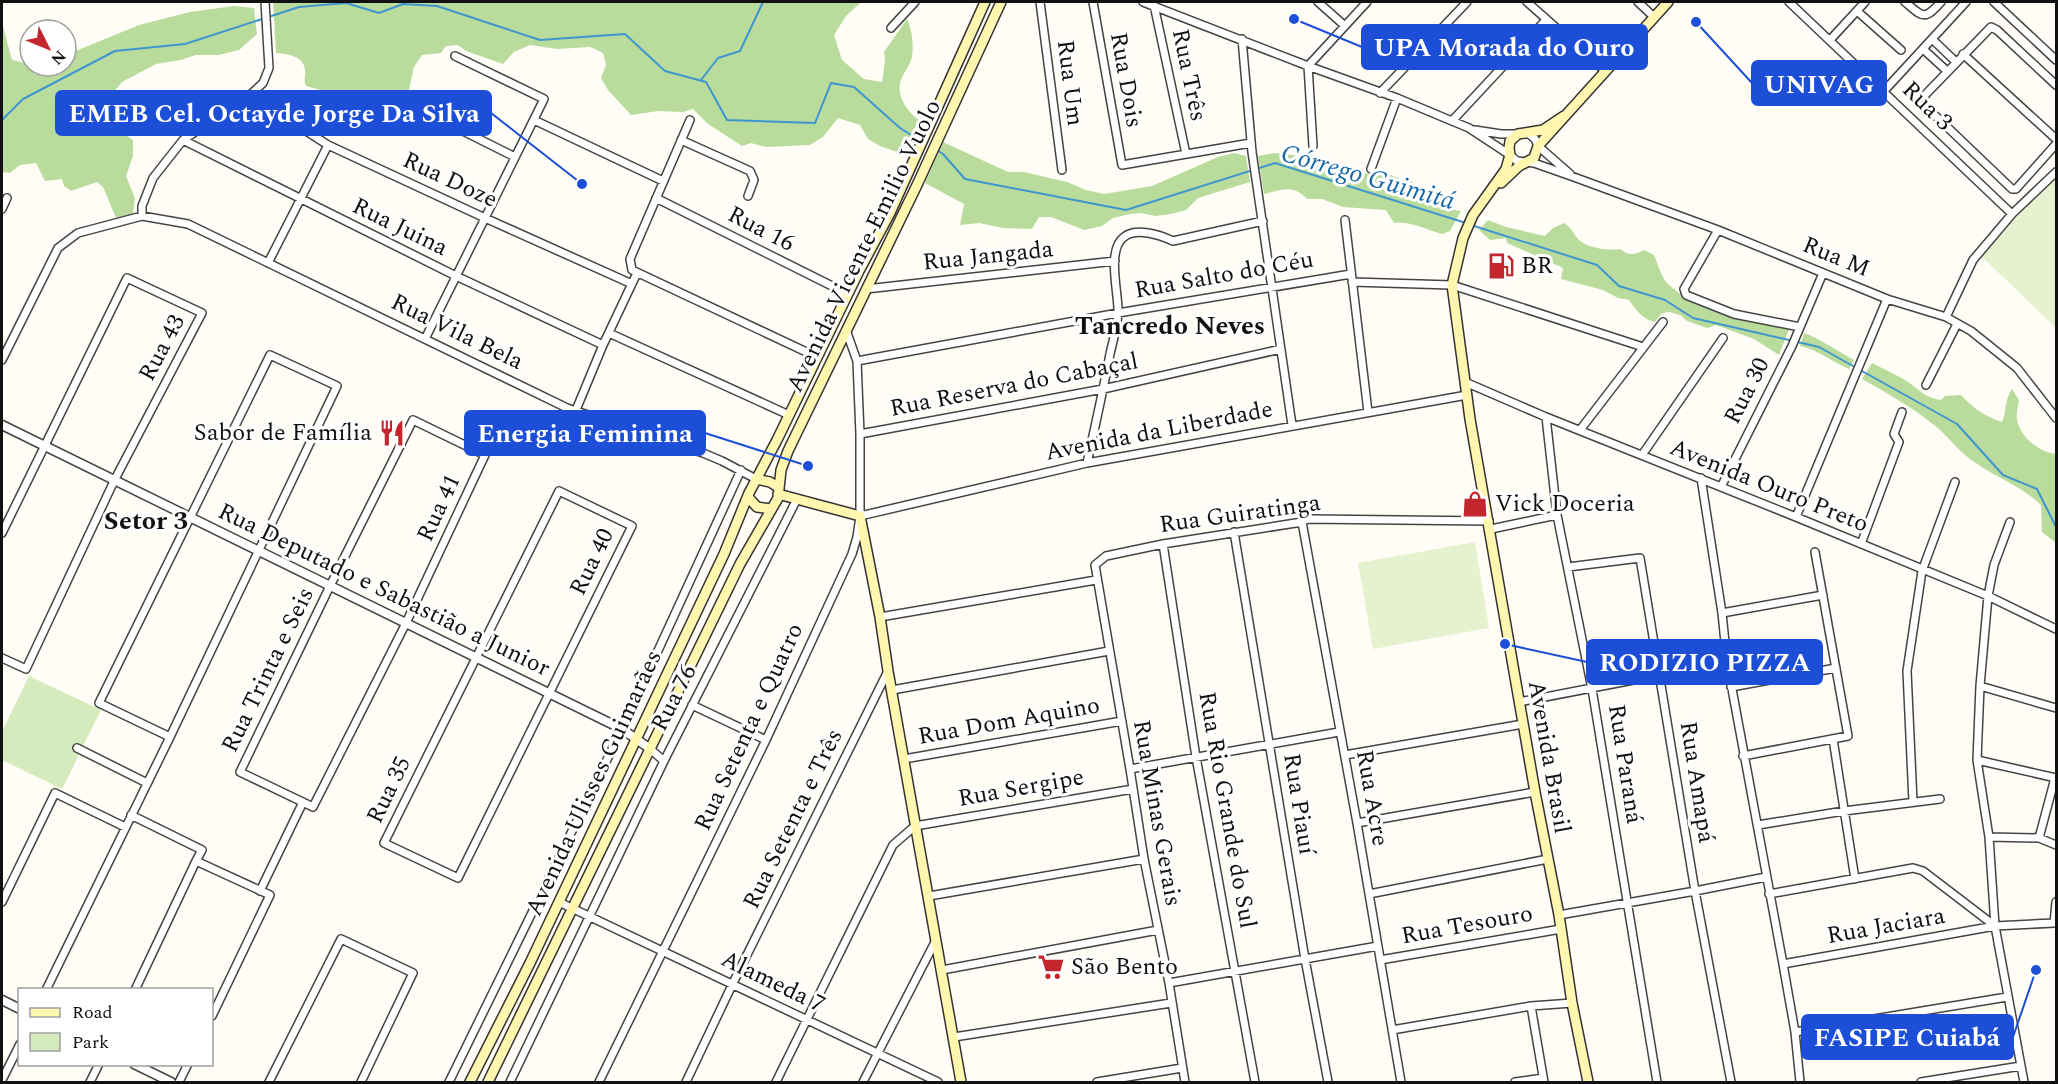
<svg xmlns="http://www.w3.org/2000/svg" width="2058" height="1084" font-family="Spectral,serif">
<rect width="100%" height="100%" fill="#fffdf5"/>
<!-- green -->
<path fill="#d5ebbd" d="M29,676L101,710L62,789L2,760V732Z"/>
<!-- forest -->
<path fill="#b9dc9c" d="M273,2H861L846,16L834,35L842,60L864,79L882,82L885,61L884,52L907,19C912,30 914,44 912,57C910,66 902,74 900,83C897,97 908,113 919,120L903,154L880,146L868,139L860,125L838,118L823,137L810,145L766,147L751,143L742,146L708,124L693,109L683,112L658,111L631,115L608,90L601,78L606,65L603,53L590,47L557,49L530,45L514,52L503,64L466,51L458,45L446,46L441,53L422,55L414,67L409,90L403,99L366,107L337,108L328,103L324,91L306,86C303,79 306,77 305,70C304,56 288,54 276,53Z
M234,6L254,8L257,34L239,50L219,55H196L180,60L156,64L122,82L105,103L116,128L133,140V156L126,176L135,198L133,214L116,218L103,187L97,182L71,191L64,186L62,179L45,181L36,163L20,165L10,173L2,172V23L12,60L30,64V66H66V55L139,25L190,12Z
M943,142L1008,172H1024L1067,182L1086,190L1104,194L1152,186L1218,157L1234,153L1246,156L1250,182L1198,198L1186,210L1171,214L1156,216L1141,213L1130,214L1113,218L1102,226L1084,230L1051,217H1039L1032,229L1003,228L979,223L960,225L964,204L925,183Z
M1274,153L1294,155L1340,172L1356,175L1382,171L1400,179L1413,182L1423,192L1439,198L1443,208L1461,211L1450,231L1442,234C1424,229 1413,221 1394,223L1386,210L1343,207L1322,199H1307C1292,184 1282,190 1264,194L1258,156Z
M1488,220L1506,227L1545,236L1553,228L1564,223C1571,228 1573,232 1577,238C1585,248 1608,251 1620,249C1629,256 1634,255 1644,250L1654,255C1658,264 1661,277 1668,284C1700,314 1748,322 1789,329L1779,355L1754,339L1716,325L1707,328L1687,321L1680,315L1670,312L1662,313L1655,322C1642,319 1637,311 1629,300L1618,298L1603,290L1561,279L1563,268L1507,243L1506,238L1490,240L1479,230Z
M1804,333C1819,338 1839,352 1854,360L1849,369C1832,362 1819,350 1800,346Z
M1872,363C1885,370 1900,376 1911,384C1923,393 1925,397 1941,400L1945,396L1961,395C1973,408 1984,416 2002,422C2007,410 2004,401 2012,389L2019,400C2018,406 2016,414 2017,420C2021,438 2039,452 2056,454V543L2042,532L2041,505C2023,487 1997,478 1976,463C1961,454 1951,440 1939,429C1915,409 1889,394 1862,379Z"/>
<!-- pitch -->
<path fill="#e6f2cf" d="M2056,178V328L1980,255Z
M1475,542L1489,628L1373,649L1358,563Z"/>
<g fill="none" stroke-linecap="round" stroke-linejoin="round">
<!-- stream -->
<path stroke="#3f96cf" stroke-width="2" d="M701,80L718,58L740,51L763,2
M2,120L23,99L115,51L185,44L299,7L346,3L379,13L403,4L437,6L540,40L625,34L665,71L706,82L727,120L815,123L831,83L854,87L900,128L919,140
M937,150L943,154L965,179L1126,210L1275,163L1466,223
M1471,225L1597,265L1619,286L1665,300L1693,318L1819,347L1957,424L2003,475L2037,489L2056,527"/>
<!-- minor casing -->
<g stroke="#444" stroke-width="10">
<path id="minor" d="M1040,2L1062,170
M1093,2L1122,165L1251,143
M1143,2L1308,66L1397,98L1452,121L1469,128L1510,155L1517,161L1534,163L1571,176L1718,230L1887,299L1946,317L1971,331L2017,368L2056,418
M1318,2L1345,26
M1527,2L1605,71
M1638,2L1654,17
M1789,2L2012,214
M1905,2C1923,17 1924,21 1941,2
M1994,2L2056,60
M1154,5L1186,154
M1857,11L1901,50
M891,28L915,2
M1242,39L1252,152L1292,425
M1932,39L1956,62
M1830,40L1865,2
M1923,49L1947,71
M1963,54L2056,139
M2056,85L1997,30L1991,27L1926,94L1921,102L2012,189H2016L2056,144
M1884,91L1966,2
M1380,93L1467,2
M250,95L328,145L485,218L632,284
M405,102L515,157
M534,120L663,181
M690,120L630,259L632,270L817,357
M1452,121L1546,20
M1475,130L1501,134H1529L1535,139L1538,146L1570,174
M183,140L456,276L603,345
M681,140L750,171L754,180L748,196
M1313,146L1308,66L1367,2
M1371,169L1397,98
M656,198L848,294
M2,209L7,198
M142,216V206L153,178L183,140L250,95L263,83L269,68L265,2
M1345,220L1368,412
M1718,230L1684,289L1686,295L1734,314L1800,327
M268,263L328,145
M1352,282L1452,285L1643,347
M866,289L1115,261
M1946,317L1973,260L2012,214L2056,172
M609,333L789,415
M425,339L544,99L455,56
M2,360L58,248L78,233L142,216L188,224L567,408L703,453L722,461L756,479
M857,361L1118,313L1351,274
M1465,382L1546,417L1796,517L1988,596L2056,629
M1926,385L1957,324
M576,410L603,345L637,273
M1546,417L1557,515L1592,689L1657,1082
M413,420L485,455L406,623L313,807L240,772L330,586Z
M1580,430L1663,322
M860,434L1103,389L1281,349
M1642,455L1723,338
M1087,463C1095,427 1103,391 1110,354C1113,341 1117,327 1118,313C1119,294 1106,250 1124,237C1136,227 1160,235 1173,241L1263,221
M1701,478L1722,613L1727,662L1783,964L1795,1032L1800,1082
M1721,487L1792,346L1823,273
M559,491L632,526L458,878L384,843Z
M860,516L1087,463L1467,395
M1796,517L1887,299
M1302,522L1357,823L1401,1082
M2010,522L1994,565L1988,596L1980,686L1977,760L1989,837L1995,926L2024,1082
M1491,529L1557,515
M1234,532L1305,959L1328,1082
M2,533L127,278L202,313L114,481L26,669L2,658
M1163,544L1196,757L1255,1082
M1861,544L1899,442L1894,434L1902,412
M1568,567L1640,558L1695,891L1731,1082
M1722,613L1823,595
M880,617L1096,580
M1980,686L2056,708
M1731,687L1836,668
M892,690L1109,651
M1519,702L1727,662
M692,705L766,740
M1833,739L1855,879
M77,748L147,783
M649,748L664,761
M1345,755L1523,724
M1743,756L1848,736L1815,552
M904,759L1122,721
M1977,760L2056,778
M1130,769L1339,732
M1913,802L1907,671L1922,571L1955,482
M131,815L202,850L196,861
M1357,823L1535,792
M1758,825L1844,811L1940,799
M1989,837L2039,838L2056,845
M2039,838L2055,778
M260,891L303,802
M1369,894L1548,859
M1769,894L1913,868L1923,871L1995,926
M929,896L1144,859
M2,902L55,793L125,827
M559,902L938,1082
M1559,915L1695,891L1766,877
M1380,960L1561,929
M1783,964L1995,926L2054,923L2056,902
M942,970L1158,930
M1169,983L1378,946
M46,990L170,737L337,386L270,355L99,703L170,737
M135,990L196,861L270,895L212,1016
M1531,1006L1544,1082
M1392,1030L1531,1006L1572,1003
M1795,1032L2007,997
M954,1037L1171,1003
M2,1080L20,1044
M90,1082L99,1064
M179,1082L188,1064
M269,1082L341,939L413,973L361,1082
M449,1082L622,729L741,470
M510,1082L664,761L797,499
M599,1082L766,740L852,554L857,537L860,516V434L857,361L846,330
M686,1082L733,983L888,671
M776,1082L893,845L915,826L1133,789
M863,1082L936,940
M1097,1082L1182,1068
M1185,1082L1169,983L1144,859L1130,769L1095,565L1106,556L1163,544L1302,522L1307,519L1489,521
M1515,1082L1543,1078
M1921,1082L2021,1066"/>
</g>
<!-- tertiary casing -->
<g stroke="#444" stroke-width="11">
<path id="tertiary" d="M2,425L622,729L649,748
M2,1000L20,1009
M134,1064L171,1082"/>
</g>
<!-- secondary casing -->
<g stroke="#333" stroke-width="12">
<path id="secondary" d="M1564,116L1543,130L1518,134L1510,141L1509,148L1510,155L1506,169L1473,215L1463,238L1452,285L1470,419L1535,792L1559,915L1572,1003L1588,1082
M1501,183L1519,166L1534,158L1538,146L1668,2
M756,479L770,482L778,487
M778,494L860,516L880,617L888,671L961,1082
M748,497L757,507L771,509
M470,1082L530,963L724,554L749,493L777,440L859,271L890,213L985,2
M488,1082L740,564L778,498L781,470L788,451L917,185L1001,2"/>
</g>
<!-- minor -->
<use href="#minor" stroke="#fff" stroke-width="7"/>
<!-- tertiary -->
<use href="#tertiary" stroke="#fff" stroke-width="8"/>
<!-- secondary -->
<use href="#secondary" stroke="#fff6b0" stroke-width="9"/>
</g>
<!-- icons -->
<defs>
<g id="fuel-bare" transform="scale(2.07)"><path d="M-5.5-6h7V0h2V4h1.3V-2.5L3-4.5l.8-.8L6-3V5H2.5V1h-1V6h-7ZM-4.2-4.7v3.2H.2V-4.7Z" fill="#c4262e" stroke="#fff" stroke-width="2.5" paint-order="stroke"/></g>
<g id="restaurant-bare" transform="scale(2.07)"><path d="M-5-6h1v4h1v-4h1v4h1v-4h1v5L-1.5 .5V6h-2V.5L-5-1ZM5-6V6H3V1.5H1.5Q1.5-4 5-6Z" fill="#c4262e" stroke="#fff" stroke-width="2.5" paint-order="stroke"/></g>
<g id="shop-bare" transform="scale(2.07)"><path d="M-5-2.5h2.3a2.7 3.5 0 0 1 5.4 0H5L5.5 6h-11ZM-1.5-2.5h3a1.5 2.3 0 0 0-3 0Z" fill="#c4262e" stroke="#fff" stroke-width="2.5" paint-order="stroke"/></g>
<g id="supermarket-bare" transform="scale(2.07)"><path d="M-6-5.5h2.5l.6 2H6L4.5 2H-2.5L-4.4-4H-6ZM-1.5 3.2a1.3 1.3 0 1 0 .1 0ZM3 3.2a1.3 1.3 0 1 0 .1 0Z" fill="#c4262e" stroke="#fff" stroke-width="2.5" paint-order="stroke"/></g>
</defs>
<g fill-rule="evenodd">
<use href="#fuel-bare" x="1501" y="266"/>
<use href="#restaurant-bare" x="392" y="433"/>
<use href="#shop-bare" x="1475" y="504"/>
<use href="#supermarket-bare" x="1051" y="967"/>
</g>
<g text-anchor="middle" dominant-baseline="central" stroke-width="6" stroke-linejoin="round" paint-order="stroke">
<!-- street labels -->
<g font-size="24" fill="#111" stroke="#fff">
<text transform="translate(1189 75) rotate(78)">Rua Três</text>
<text transform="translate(1126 80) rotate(80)">Rua Dois</text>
<text transform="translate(1070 83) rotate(83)">Rua Um</text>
<text transform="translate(1927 106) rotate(44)">Rua 3</text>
<text transform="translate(450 180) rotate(25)">Rua Doze</text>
<text transform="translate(400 227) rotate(26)">Rua Juina</text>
<text transform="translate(761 229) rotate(27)">Rua 16</text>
<text transform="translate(864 246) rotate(-64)">Avenida Vicente Emilio Vuolo</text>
<text transform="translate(988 256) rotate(-6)">Rua Jangada</text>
<text transform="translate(1836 257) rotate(22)">Rua M</text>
<text transform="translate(1224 275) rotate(-10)">Rua Salto do Céu</text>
<text transform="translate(457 332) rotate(26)">Rua Vila Bela</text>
<text transform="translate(162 348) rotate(-62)">Rua 43</text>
<text transform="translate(1014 385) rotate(-11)">Rua Reserva do Cabaçal</text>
<text transform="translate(1747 391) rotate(-63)">Rua 30</text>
<text transform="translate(1159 431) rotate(-11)">Avenida da Liberdade</text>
<text transform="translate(1769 486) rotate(22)">Avenida Ouro Preto</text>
<text transform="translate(439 508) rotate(-65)">Rua 41</text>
<text transform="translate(1240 514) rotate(-8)">Rua Guiratinga</text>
<text transform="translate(592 562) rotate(-64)">Rua 40</text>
<text transform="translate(384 590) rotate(26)">Rua Deputado e Sabastião a Junior</text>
<text transform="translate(268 670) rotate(-64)">Rua Trinta e Seis</text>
<text transform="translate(674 698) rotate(-63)">Rua 76</text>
<text transform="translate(1009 721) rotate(-10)">Rua Dom Aquino</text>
<text transform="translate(749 727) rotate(-65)">Rua Setenta e Quatro</text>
<text transform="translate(1549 757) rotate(80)">Avenida Brasil</text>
<text transform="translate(1625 764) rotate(81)">Rua Paraná</text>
<text transform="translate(1697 782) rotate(81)">Rua Amapá</text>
<text transform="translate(594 783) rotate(-65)">Avenida Ulisses Guimarães</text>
<text transform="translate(1021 788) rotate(-10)">Rua Sergipe</text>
<text transform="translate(389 790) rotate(-64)">Rua 35</text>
<text transform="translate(1372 798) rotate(80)">Rua Acre</text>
<text transform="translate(1299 804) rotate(81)">Rua Piauí</text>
<text transform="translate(1227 810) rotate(80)">Rua Rio Grande do Sul</text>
<text transform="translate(1157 813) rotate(80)">Rua Minas Gerais</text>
<text transform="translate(793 819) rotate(-64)">Rua Setenta e Três</text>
<text transform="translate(1467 925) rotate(-10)">Rua Tesouro</text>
<text transform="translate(1886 926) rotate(-10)">Rua Jaciara</text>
<text transform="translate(773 982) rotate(26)">Alameda 7</text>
</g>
<!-- poi labels -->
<g font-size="24" fill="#111" stroke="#fff" text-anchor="start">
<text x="1521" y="266">BR</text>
<text x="372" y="433" text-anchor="end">Sabor de Família</text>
<text x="1495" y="504">Vick Doceria</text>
<text x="1071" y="967">São Bento</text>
</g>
<!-- water labels -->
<g font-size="26" font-style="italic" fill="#1768a6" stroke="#fff">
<text transform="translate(1368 177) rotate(16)">Córrego Guimitá</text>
</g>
<!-- neighbourhood labels -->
<g font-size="26" font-weight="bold" fill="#111" stroke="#fff">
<text x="1170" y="326">Tancredo Neves</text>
<text x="146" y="521">Setor 3</text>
</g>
</g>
<!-- callouts -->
<path fill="none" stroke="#1d4ed8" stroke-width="2" d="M1294 19L1362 47M1696 22L1752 83M582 184L491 113M808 466L705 433M1505 644L1587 662M2036 970L2013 1037"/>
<g fill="#1d4ed8" stroke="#fff" stroke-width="2">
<circle cx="1294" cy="19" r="6"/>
<circle cx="1696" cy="22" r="6"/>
<circle cx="582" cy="184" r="6"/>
<circle cx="808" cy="466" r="6"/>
<circle cx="1505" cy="644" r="6"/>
<circle cx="2036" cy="970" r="6"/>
</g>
<g fill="#1d4ed8" stroke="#1d4ed8" stroke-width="2">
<rect x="1362" y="25" width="285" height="44" rx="6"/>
<rect x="1752" y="61" width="134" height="44" rx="6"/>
<rect x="56" y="91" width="435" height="44" rx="6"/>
<rect x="465" y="411" width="240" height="44" rx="6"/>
<rect x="1587" y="640" width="235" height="44" rx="6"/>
<rect x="1802" y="1015" width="211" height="44" rx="6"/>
</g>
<g font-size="26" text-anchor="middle" font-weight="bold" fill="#fff">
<text x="1504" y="56">UPA Morada do Ouro</text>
<text x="1819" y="93">UNIVAG</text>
<text x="274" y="122">EMEB Cel. Octayde Jorge Da Silva</text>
<text x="585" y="442">Energia Feminina</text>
<text x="1705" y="671">RODIZIO PIZZA</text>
<text x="1907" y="1046">FASIPE Cuiabá</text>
</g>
<!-- border -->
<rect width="2058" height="1084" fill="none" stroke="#111111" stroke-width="6"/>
<!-- legend -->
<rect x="18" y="988" width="195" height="78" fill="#ffffff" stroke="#a0a0a0" stroke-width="1.5"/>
<rect x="30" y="1008" width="30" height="9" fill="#fff6b0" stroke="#a0a0a0" stroke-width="1.5"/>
<text x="72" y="1018" font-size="18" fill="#111111">Road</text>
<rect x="30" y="1033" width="30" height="18" fill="#d5ebbd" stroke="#a0a0a0" stroke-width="1.5"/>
<text x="72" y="1048" font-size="18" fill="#111111">Park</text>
<!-- north arrow -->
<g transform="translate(48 48) rotate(133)"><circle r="28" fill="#ffffff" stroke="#a0a0a0" stroke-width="1.5"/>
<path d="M0-4.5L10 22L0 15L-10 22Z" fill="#c4262e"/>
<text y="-9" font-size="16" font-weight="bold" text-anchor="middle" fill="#111111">N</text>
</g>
</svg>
